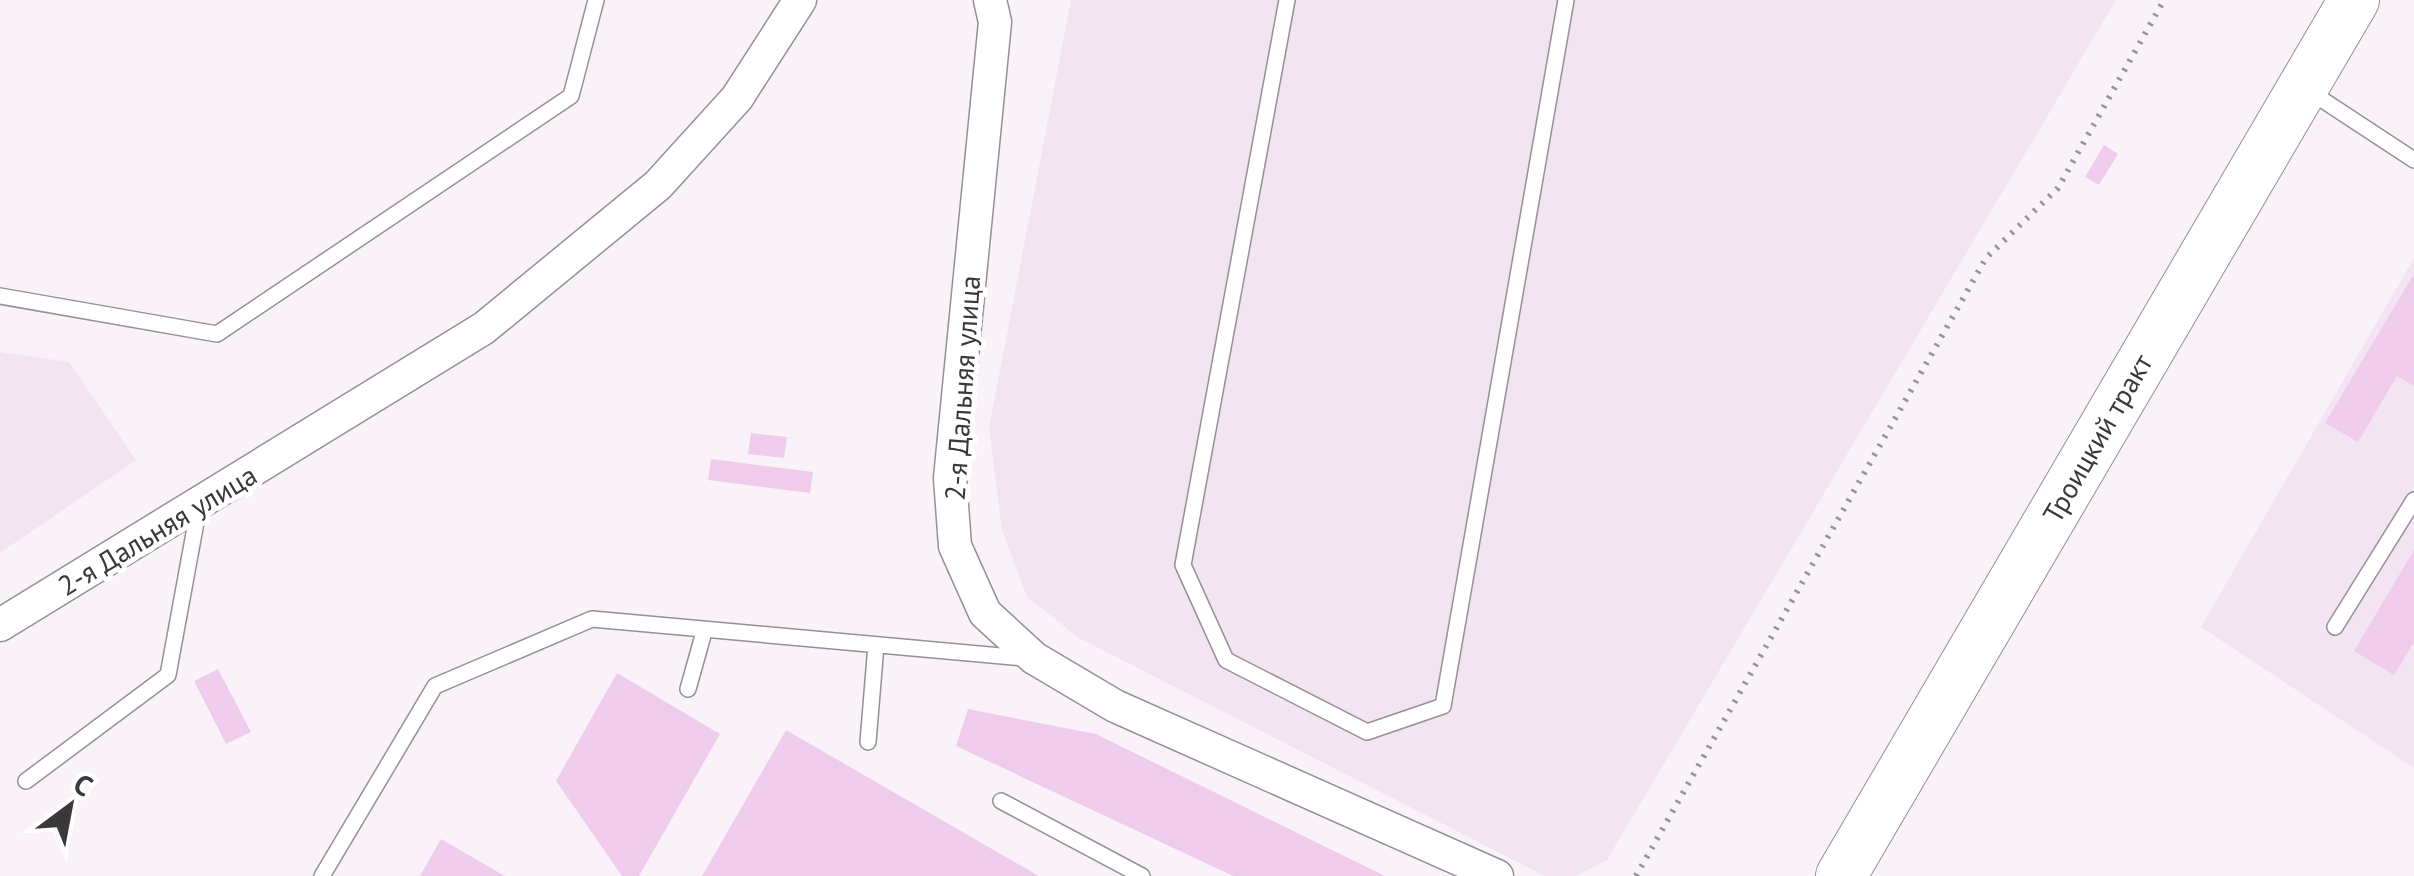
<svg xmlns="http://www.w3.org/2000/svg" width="2414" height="876" font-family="'PT Sans',sans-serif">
<rect width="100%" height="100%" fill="#faf2f9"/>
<!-- built -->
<path fill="#f2e4f0" d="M1071,0H2116L1607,860L1576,876H1545L1079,638L1027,597L1002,530L989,428Z
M2414,258V768L2201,627Z
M0,352L69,362L136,460L0,553Z"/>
<!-- building -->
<path fill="#f0ccec" d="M2104,145L2118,154L2099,185L2085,177Z
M2414,274V386L2397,376L2358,442L2325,423Z
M751,433L787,437L784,458L748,454Z
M711,459L813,472L810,493L708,480Z
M2414,550V642L2394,675L2354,651Z
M218,669L251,732L226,744L194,681Z
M617,673L720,734L639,876H622L556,781Z
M968,709L1096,734L1385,876H1233L956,746Z
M786,730L1039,876H702Z
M441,839L505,876H420Z"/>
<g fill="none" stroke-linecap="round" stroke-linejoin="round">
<!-- service casing -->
<g stroke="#968f95" stroke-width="18">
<path id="service" d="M1287,0L1183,565L1226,660L1367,732L1443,706L1566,0
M2306,89L2414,160
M0,296L217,334L571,96L596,0
M2335,627L2414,500
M688,689L704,632
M868,742L876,645
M26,781L168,675L199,506
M1001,801L1142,876
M322,876L435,686L592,619L1024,658"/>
</g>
<!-- minor casing -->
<g stroke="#968f95" stroke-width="35">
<path id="minor" d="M990,0L995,22L950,478L955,546L985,613L1034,658L1115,706L1497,876
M0,625L484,328L658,185L737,98L800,0"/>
</g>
<!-- primary casing -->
<g stroke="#968f95" stroke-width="52">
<path id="primary" d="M1841,876L2354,0"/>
</g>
<!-- path -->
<path stroke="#979296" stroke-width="6" stroke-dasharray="2.5 8" stroke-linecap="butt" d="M1636,876L1986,258L2058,188L2164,0"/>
<!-- service -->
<use href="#service" stroke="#fff" stroke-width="15"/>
<!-- minor -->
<use href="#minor" stroke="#fff" stroke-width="32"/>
<!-- primary -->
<use href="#primary" stroke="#fff" stroke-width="50"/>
</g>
<g text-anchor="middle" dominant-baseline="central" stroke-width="10" stroke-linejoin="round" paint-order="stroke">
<!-- street labels -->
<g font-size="28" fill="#3b383a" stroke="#fff">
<text transform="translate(962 388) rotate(-86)">2-я Дальняя улица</text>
<text transform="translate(2097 438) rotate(-60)">Троицкий тракт</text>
<text transform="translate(157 530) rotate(-31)">2-я Дальняя улица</text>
</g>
</g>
<!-- north arrow -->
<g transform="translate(70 806) rotate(32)" stroke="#ffffff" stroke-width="8" paint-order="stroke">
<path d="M0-8L18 38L0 25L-18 38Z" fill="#3b383a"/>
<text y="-15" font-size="28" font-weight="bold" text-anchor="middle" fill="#3b383a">С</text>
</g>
</svg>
